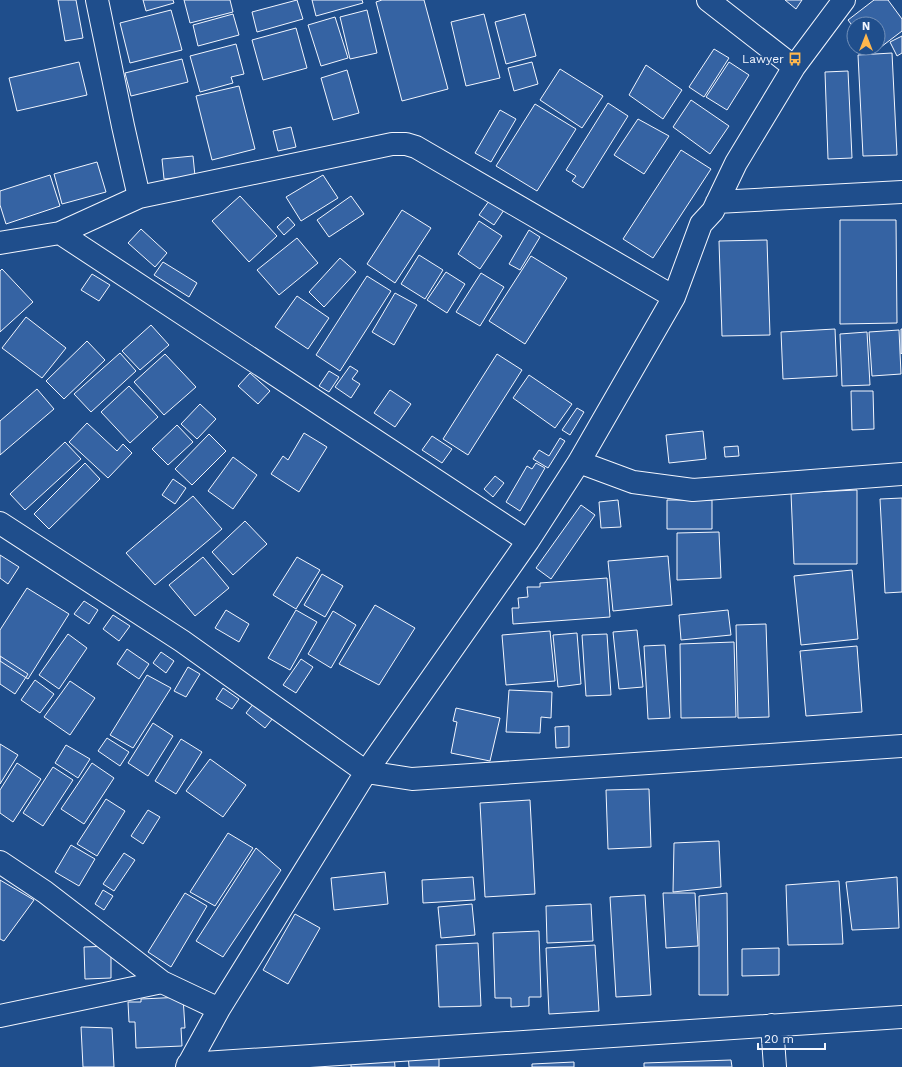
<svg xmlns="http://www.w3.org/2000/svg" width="902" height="1067" font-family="'Work Sans',sans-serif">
<rect width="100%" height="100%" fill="#1f4e8c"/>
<!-- building -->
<path fill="#3563a3" stroke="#f2f6ff" d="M58,0H76L83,38L65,41Z
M143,0H173L174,3L146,11Z
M184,0H230L233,12L190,23Z
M297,0L303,19L257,32L252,12Z
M312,0H362L363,3L316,16Z
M382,0H424L448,89L402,101L376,2Z
M785,0H802L796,9Z
M874,0H888L902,19V31L873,53L869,48H878V24H854V28L848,20Z
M171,10L182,50L130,63L120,23Z
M367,10L377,53L350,59L340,17Z
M233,14L239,35L198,46L193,25Z
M484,14L500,78L466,86L451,22Z
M525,14L536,56L506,64L495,22Z
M335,17L348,58L321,66L308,25Z
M296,28L307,68L263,80L252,40Z
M902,36V53L897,56L890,42Z
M236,44L244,74L231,77L233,83L200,92L190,56Z
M714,49L729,58L704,97L689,87Z
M892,53L897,155L863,156L858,55Z
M182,59L188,82L131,96L125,73Z
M79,62L87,95L17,111L9,78Z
M532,62L538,84L514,91L508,68Z
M729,62L749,75L727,110L706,97Z
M646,65L682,90L663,119L629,95Z
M560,69L603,96L582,128L540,100Z
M347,70L359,113L333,120L321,78Z
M848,71L852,158L828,159L825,72Z
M239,86L255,149L212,160L196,96Z
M691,100L729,126L710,154L673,127Z
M608,103L628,116L583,188L572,181L576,176L566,170Z
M535,104L576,129L537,191L496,166Z
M500,110L516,119L491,162L475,153Z
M638,119L669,136L644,174L614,155Z
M291,127L296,147L278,151L273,131Z
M681,150L711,169L653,258L623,239Z
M193,156L195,176L164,179L162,159Z
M97,162L106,192L62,204L54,174Z
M50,175L60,206L6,224L0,205V191Z
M323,175L338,198L301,221L286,197Z
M240,196L277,236L249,262L212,221Z
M351,196L364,214L329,237L317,220Z
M489,201L504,210L494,225L479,215Z
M402,210L431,228L395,283L367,264Z
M288,217L295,225L284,235L277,227Z
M840,220H896L897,323L840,324Z
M479,221L502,236L480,269L458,254Z
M141,229L167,253L155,267L128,243Z
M529,230L540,237L520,270L509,264Z
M297,238L318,263L279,295L257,270Z
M767,240L770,335L722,336L719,241Z
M419,255L443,270L425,299L401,284Z
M531,256L567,278L525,344L489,321Z
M340,258L356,272L324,307L309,292Z
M163,262L197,283L189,297L154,275Z
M2,269L33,302L0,332V271Z
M446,272L465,284L447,313L427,300Z
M481,273L504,287L480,326L456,312Z
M92,274L110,285L99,301L81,290Z
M367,276L391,291L340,371L316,355Z
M395,293L417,305L394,345L372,332Z
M297,296L329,318L308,349L275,327Z
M26,317L66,348L42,378L2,348Z
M151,325L169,345L140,370L122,351Z
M835,329L837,376L783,379L781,332Z
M901,329H902V353L901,354Z
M899,330L901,374L872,376L869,332Z
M867,332L870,385L842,386L840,334Z
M87,341L105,360L64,399L46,381Z
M120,353L136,371L91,412L74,394Z
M165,354L196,387L164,415L134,382Z
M497,354L522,370L468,455L443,439Z
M350,366L358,371L352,379L360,384L351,398L335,387Z
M329,371L339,377L329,392L319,386Z
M250,373L270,391L258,404L238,386Z
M529,375L572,404L555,428L513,398Z
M129,386L158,417L130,443L101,412Z
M37,389L54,409L0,455V421Z
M390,390L411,404L395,427L374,413Z
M851,391H873L874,429L852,430Z
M200,404L216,419L197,439L181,424Z
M577,408L584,412L570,435L562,430Z
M87,423L117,451L123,444L132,453L108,478L69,442Z
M177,425L193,442L168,465L152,449Z
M703,431L706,459L669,463L666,435Z
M304,433L327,447L299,492L271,474L283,456L288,460Z
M209,434L226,451L192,485L175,469Z
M432,436L452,449L442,463L422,450Z
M560,438L565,441L548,468L533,459L539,450L549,456Z
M65,442L81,459L25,510L10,494Z
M738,446L739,456L725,457L724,447Z
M233,457L257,475L233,509L208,491Z
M85,463L100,479L49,529L34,514Z
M536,463L545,468L520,511L506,502L527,466L532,469Z
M495,476L504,483L493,497L484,489Z
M173,479L186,488L175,504L162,495Z
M857,490V564H794L791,493Z
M193,496L222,529L155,585L126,553Z
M902,498V592L885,593L880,499Z
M618,500L621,527L601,528L599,502Z
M667,500H712V529H667Z
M581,505L595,515L551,579L536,568Z
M245,521L267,544L233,575L212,552Z
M719,532L721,578L677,580V533Z
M0,555L19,567L8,584L0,578Z
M668,556L672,605L613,611L608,561Z
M203,557L229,588L195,616L169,585Z
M297,557L320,570L296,609L273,595Z
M852,570L858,639L801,645L794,576Z
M322,574L343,586L325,617L304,605Z
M607,578L610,617L513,624L512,608H519L518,598L528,597L527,587H540V583Z
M27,588L69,614L28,679L0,661V630Z
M84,601L98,610L89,624L74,614Z
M375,605L415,628L379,685L339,664Z
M226,610L249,624L239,642L215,628Z
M296,610L317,622L290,670L268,658Z
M728,610L731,635L681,640L679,615Z
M333,611L356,625L331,668L308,654Z
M113,615L130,626L119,641L103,629Z
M766,624L769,717L738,718L736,625Z
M637,630L643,687L619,689L613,632Z
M550,631L555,681L506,685L502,635Z
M577,633L581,684L558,687L553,635Z
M68,634L87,648L59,689L39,675Z
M607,634L611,695L586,696L582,635Z
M734,642L736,717L681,718L680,644Z
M665,645L670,718L648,719L644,646Z
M857,646L862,712L806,716L800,651Z
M127,649L149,664L139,679L117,664Z
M161,652L174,661L166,673L153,663Z
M0,656L28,674L15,694L0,684Z
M301,659L313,667L296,693L283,685Z
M188,667L200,674L186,697L174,691Z
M147,675L171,688L133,748L110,735Z
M35,680L54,694L40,713L21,700Z
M70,681L95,698L70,735L44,717Z
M223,688L239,699L232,709L216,699Z
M509,690L552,692L551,718L541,717L540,733L506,732Z
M254,703L273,718L265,728L246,713Z
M456,708L500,718L490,761L451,753L457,722L453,721Z
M153,723L173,736L148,776L128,763Z
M569,726V747L556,748L555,727Z
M107,738L129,752L120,766L98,751Z
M181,739L202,752L176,794L155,781Z
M0,744L18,755L0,784Z
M66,745L90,759L78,778L55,763Z
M210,759L246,785L223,817L186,791Z
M17,763L41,779L13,822L0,813V790Z
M92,763L114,778L84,824L61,809Z
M53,767L73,780L43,826L23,813Z
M649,789L651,847L608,849L606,790Z
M106,799L125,811L97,856L77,844Z
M530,800L535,894L485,897L480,803Z
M148,810L160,817L143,844L131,836Z
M228,833L253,848L215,906L190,892Z
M719,841L721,887L673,892L674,843Z
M71,845L95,859L79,886L55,872Z
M256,848L281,870L223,957L196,941Z
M124,853L135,860L114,891L103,884Z
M385,872L388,904L334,910L331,878Z
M473,877L475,900L423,903L422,880Z
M897,877L899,928L852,930L846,882Z
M0,880L34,900L4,941L0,939Z
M839,881L843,944L788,945L786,885Z
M103,890L113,896L104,910L95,904Z
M185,893L207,906L171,967L148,952Z
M663,893H695L698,946L666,948Z
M727,893L728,995H699V896Z
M645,895L651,995L616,997L610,897Z
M472,904L475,935L441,938L438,907Z
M591,904L593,941L547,943L546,906Z
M295,914L320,928L288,984L263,970Z
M539,931L541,997H529V1006L511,1007V998H495L493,933Z
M478,943L481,1006L439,1007L436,945Z
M595,945L599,1011L549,1014L546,948Z
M111,946V978L85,979L84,947Z
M779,948V975L742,976V949Z
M183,997L185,1028H181L182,1046L136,1048L135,1022H129L128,1002H141V999Z
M81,1027L112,1028L114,1067H83Z
M439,1052V1067H409L408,1053Z
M394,1055L395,1067H351V1058Z
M731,1060L732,1067H644V1063Z
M574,1062V1067H532V1064Z"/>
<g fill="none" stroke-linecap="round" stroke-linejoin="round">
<!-- minor casing -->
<g stroke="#f2f6ff" stroke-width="24">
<path id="minor" d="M708,0L794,67
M139,197L392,144H406L416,147L674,297
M717,202L902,192
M60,233L139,197L123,126L97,0
M0,243L60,233L528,541
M579,462L633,482L693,490L902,474
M0,523L182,641L366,772L412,779L902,746
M0,862L45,892L162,982
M0,1016L162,982L219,1009
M772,1025L775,1067
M188,1064L902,1017
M187,1067L219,1009L366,772L528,541L579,462L674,297L701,224L713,211L736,163L794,67L844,0"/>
</g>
<!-- minor -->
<use href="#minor" stroke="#1f4e8c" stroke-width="22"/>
</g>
<!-- icons -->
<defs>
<g id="bus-bare" transform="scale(1.08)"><path d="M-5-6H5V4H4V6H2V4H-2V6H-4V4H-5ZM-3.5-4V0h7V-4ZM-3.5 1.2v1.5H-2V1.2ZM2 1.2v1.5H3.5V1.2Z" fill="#ffb74d" stroke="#1f4e8c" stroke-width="2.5" paint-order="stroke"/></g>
</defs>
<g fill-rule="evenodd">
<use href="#bus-bare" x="795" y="59"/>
</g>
<g text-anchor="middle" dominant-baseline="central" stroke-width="3" stroke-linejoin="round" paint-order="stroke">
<!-- poi labels -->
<g font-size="12" fill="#f2f6ff" stroke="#1f4e8c" text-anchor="end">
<text x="784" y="59">Lawyer</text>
</g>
</g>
<!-- north arrow -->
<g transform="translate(866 36)"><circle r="19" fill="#1f4e8c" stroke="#7391ba"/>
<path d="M0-3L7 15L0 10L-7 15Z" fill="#ffb74d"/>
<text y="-6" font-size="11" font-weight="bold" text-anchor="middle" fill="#f2f6ff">N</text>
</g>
<!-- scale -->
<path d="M758 1043v6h67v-6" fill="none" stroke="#f2f6ff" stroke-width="2"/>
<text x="764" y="1043" font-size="12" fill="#f2f6ff" stroke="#1f4e8c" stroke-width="3" paint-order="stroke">20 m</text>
</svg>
